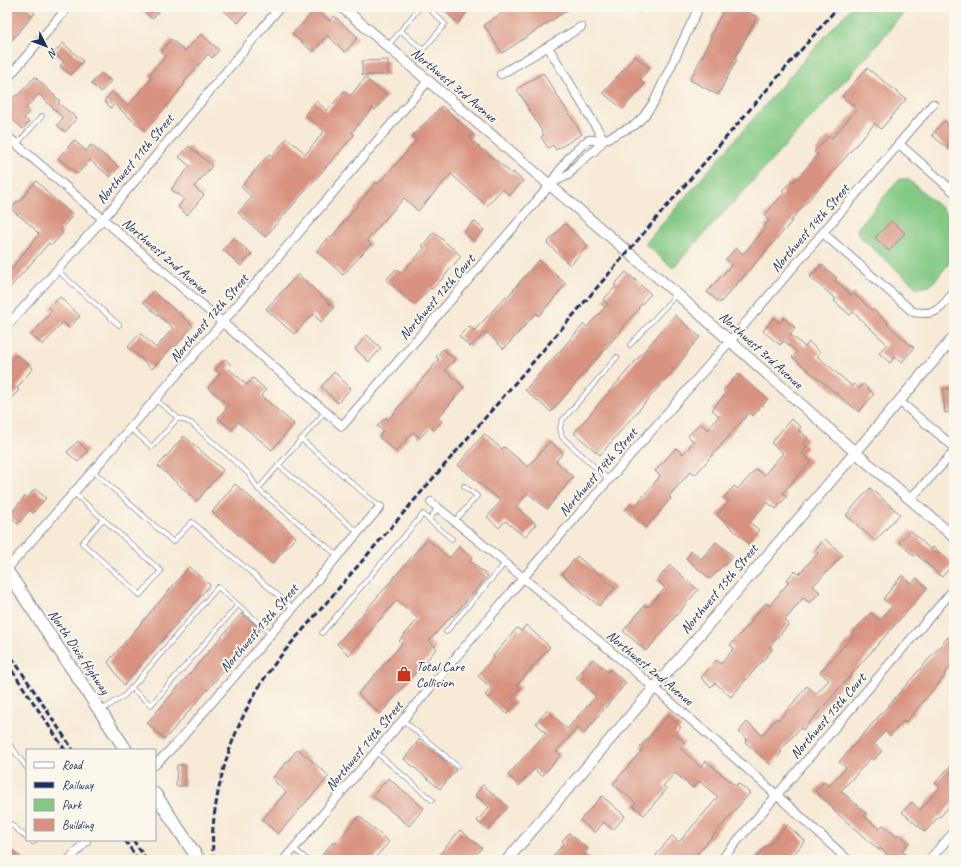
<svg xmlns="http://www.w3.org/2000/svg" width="961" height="867" font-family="Caveat,sans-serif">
<rect width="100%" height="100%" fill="#fbf7ec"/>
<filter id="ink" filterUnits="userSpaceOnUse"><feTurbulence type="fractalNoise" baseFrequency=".025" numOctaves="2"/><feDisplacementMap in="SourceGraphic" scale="8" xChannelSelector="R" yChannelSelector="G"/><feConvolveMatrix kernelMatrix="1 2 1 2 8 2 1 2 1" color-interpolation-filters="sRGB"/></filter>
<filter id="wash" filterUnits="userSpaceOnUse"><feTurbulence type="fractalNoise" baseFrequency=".012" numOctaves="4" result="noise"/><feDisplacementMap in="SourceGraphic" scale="16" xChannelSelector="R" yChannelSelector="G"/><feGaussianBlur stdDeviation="0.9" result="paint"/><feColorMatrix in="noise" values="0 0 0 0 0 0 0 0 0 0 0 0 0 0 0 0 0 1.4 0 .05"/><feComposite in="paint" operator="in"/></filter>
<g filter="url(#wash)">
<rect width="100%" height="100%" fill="#f7ead6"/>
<!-- green -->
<path fill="#83c984" stroke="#4f7c71" d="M852,7H908L872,51L673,268L645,244L816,46Z
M899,179H908L954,219V258L930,286L917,288L858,235L857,229Z"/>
<g id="blocks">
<!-- building -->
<path fill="#d8927f" d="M10,7H28L35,13L7,46V10Z
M139,7H163L152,19Z
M220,7H252L238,23Z
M440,7H471L458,23Z
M511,7H572L502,53L484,25Z
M725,7H738L757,17L735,58L737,59L718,95L690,80L712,37H710Z
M316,9L330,21L334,16L358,37L345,52L327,35L313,52L292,34Z
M201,34L219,50L212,58L208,54L184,82L185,83L171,101L145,131L114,104L111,108L104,101L112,92L128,105L152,78L149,75L166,56L161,52L171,39L185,51Z
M63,43L83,61L71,75L60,66L64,62L54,53Z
M635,56L650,68L640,80L645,84L623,109L603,93Z
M388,60V75H362V61Z
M867,68L906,99L881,129L875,123L792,219L793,220L774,242L720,303L707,292L732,264L726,259L736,248L743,254L766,228L764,226L769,221L764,216L784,193L782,191L792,180L794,182L818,155L814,152L829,136L832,138L857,109L842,96Z
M101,73L111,81L101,92L91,84Z
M543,73L582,134L556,150L553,145L548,148L541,137L544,135L517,89Z
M35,77L60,101L58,103L77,118L65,132L57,125L63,118L39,94L26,108L30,111L24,118L29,122L23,129L7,115V105L16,95L17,96Z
M365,78L387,96L375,110L373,108L352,132L354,135L265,237L238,213L252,197L241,187L269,154L272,156L287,138L306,154L324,131L305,114L316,101L327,111L344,91L350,96Z
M442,106L473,134L470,138L483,151L484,150L512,174L513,172L523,181L510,195L502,189L487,206L451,174L418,211L404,198L367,240L371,244L343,275L317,251L329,237L331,238L376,182L378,184L398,162L416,140L412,136Z
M944,121L954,129V144L949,150L932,135Z
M74,140L86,151L91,145L119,167L110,177L90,160L77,174L58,158Z
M189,146L212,166L194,187L204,195L187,215L178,207L184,199L171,189L190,166L179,157Z
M36,181L46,190L45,191L73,215L60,230L63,233L52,245L49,243L7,291V274L39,234L34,229V228L11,209L17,201L19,202Z
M474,221L484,230L474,241L464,232Z
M891,221L905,233L889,251L875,238Z
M565,224L588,246L570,265L547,243Z
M434,232L461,256L442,279L432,289L430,288L415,305L386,280L396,269L401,273L425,248L422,246Z
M233,238L252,254L241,266L223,250Z
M539,260L566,284L539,316L536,313L504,349L486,332L470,347L459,336L469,326L474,331L506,296L507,297Z
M821,264L837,278L835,280L851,295L853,293L872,310L873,309L888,323L887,324L914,348L902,362L895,357L890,363L879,353L887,344L853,312L850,315L834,301L836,299L810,277Z
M626,272L651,294L638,308L639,309L624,325L625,326L551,412L525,390L584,324L587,327L608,304L603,300L616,286L614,285Z
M298,274L334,308L321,322L313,314L294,334L266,309Z
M153,291L193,326L175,347L173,346L152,369L128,347L140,333L156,348L173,328L143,302Z
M60,297L80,316L69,328L63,322L43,345L31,335L52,311L49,308Z
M675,315L700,337L687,352L688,353L600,455L574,433Z
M774,318L780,323L784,318L795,328L790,334L805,347L809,342L820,352L817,356L852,386L854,384L859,389L863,384L874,394L859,412L792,357L797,352L784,341L780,345L763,331Z
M367,335L381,348L369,362L355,349Z
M443,349L455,359L445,370L464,387L438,418L442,421L434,430L430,427L420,438L413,432L396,452L379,437L383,431L377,426L385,418L388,420L408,396L439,359L436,357Z
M17,355L33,368L17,388L19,390L7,403V366Z
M225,359L231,365L228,368L247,385L253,378L266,390L261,396L294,424L272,450L238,422L232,430L218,418L229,405L208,388L220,374L215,370Z
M334,372L351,388L338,403L321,387Z
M738,374L768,399L753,416L749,413L695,475L691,471L669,496L671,498L646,528L625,510L631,503L635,506L660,476L655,471L676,448L683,454L694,442L688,436L700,423L708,430L719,416L712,410L726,393L723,391Z
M954,388V412L945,413L943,389Z
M791,419L801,427L798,430L808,438L803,444L807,447L802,453L811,461L783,493L787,496L776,509L767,502L750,523L759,530L748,543L717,515L729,501L724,497L734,486L738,489L756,469L764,475L783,453L771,443Z
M484,434L502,449L504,447L528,467L550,441L563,453L556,461L573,477L547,509L528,493L516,507L536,524L525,537L505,521L499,528L487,517L501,501L458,465Z
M184,436L223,470L197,501L158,466Z
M78,441L88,451L78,462L67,452Z
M235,484L296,537L272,564L212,512Z
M870,488L900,514L875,541L846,515Z
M35,489L46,498L33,513L30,510L18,524L9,516L25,496L27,498Z
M910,530L931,550L933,547L953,564L942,577L916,554L914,556L899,542Z
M427,539L449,558L459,547L472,558L470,561L488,576L453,616L452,615L429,641L437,648L380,714L358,694L402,644L399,641L418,619L397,600L349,655L337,644Z
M825,539L843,555L813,586L820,592L810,603L803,598L785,620L789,624L769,647L772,650L731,697L715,683L711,687L701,678L716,660L721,664L734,648L730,645L752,621L751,620L766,603L769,606L789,582L786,580L795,571L799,574L818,553L815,550Z
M716,542L733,556L724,566L723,565L710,579L686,558L692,551L701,559Z
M577,556L615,588L599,606L562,574Z
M670,565L698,590L646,651L623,631L645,605L648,607L665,588L657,580Z
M189,567L210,585L124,685L108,662Z
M902,575L911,584L917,578L927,588L803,730L800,728L780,751L782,752L771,765L745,742L747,739L739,732L747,722L762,735L777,718L779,720L807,686L816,694L829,680L820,672L853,636L851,635L862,622L871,613L880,620L892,606L883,599Z
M242,613L260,629L165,739L147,723Z
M526,625L550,647L517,685L521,688L511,699L516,703L507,714L485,695L491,688L478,676L494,657L493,656L517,628L521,631Z
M948,637L954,643V663L944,674L945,676L905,723L903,721L890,736L885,731L874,744L882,751L874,760L871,758L841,791L866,813L864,816L879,829L883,825L897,837L899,834L909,843L902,851L912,860H893L880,848L879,850L832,809L834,808L815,791L824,782L829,786L846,768L839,762Z
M593,659L608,672L610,669L626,683L584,733L578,728L556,751L561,755L542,776L534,769L519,786L508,775L546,733L536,723L547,710L567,729L596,696L576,678Z
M668,715L681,727L675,734L685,743L680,748L701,767L706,761L736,786L738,783L750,793L692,860H662L656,855L672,836L679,842L718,797L699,781L693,788L675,773L663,786L667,789L644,815L633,806L636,803L613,784L643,749L640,747Z
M419,740L456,770L440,789L404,759Z
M298,749L329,776L278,834L262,820L286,792L272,779Z
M954,762V801L940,817L939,816L925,832L902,812L912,802L920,810L940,787L935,783Z
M177,765H185V786H176Z
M388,778L424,808L409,826L373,796Z
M483,785L508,807L488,830L477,821L489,807L475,795Z
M602,796L625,816L613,830L604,822L595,833L580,820Z
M359,816L389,842L373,860H327L322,855L333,842L335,844Z
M787,825L805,841L789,860H753L767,845L768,846Z
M460,830L482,848L473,858L468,854L463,860H435Z
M569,833L588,849L584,854L591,860H550L564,843L562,841Z
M7,846L24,860H7Z"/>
</g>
</g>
<g filter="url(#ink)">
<use href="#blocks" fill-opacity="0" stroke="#898c9a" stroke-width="1"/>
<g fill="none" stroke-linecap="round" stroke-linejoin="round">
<!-- service casing -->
<g stroke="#898c9a" stroke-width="5.5">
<path id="service" d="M636,7L640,10
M388,46L420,7L428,8L445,24L423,50L401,31
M17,144L42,116
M57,270L119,325
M630,345L677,294
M155,399L178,418L191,423L248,473L258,489
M325,412L258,489L338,556
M130,428L152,447L178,418
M301,439L380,507
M278,465L358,532
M93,471L173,542L192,522L293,608
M609,480L562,437L560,428L562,421L617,357
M74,493L161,571L140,595L82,543L103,519
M438,508L429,520L452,539
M455,521L477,496L464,486
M446,632L505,563
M322,633L423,514L429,520
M131,688L151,705L238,605
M102,710L124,696L134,685L218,587L271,634
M403,720L457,766
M7,741L27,768
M376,752L432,800
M7,821L27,838
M30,840L33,842L35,840
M294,849L308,860"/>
</g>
<!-- minor casing -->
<g stroke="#898c9a" stroke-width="10">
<path id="minor" d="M548,47L604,140
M501,74L581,27
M7,79L68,7
M7,136L342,426L545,191L570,156L588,140H604L635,125L644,116L654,102L699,7
M899,144L954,192
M550,184L568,175L581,161L594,151L604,140
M823,233L913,312C937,316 940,309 954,292
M7,326L103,219L280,7
M899,401L954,447
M910,499L954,452
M431,502C573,618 713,735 848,860
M7,569L222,323L428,81
M155,765L178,742L380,507
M69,860L86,841
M284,860L523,578L737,333L933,104
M721,860L954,589
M929,860L954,832"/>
</g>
<!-- tertiary casing -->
<g stroke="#898c9a" stroke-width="12">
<path id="tertiary" d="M342,7L677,294L855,452L954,537
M507,860L954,337"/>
</g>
<!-- secondary casing -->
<g stroke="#898c9a" stroke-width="14">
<path id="secondary" d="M7,571L126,750
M155,794L199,860"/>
</g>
<!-- service -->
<use href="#service" stroke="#fff" stroke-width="4"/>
<!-- minor -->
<use href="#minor" stroke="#fff" stroke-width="8"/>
<!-- tertiary -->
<use href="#tertiary" stroke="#fff" stroke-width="10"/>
<!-- secondary -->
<use href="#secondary" stroke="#fff" stroke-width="12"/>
<!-- rail -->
<path stroke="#1b2f5e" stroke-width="3" stroke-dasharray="6 3" stroke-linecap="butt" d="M7,650L73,750
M7,663L65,750
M125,840L138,860
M133,840L147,860
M213,860C213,849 212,838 213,827C218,773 236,721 266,676C278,658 293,641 308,624L838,7"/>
</g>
</g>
<!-- icons -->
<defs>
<g id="shop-bare" transform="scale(1.2)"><path d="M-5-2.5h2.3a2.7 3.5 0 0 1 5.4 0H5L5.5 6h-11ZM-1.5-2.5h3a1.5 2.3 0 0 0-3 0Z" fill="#c8321e" stroke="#fbf7ec" stroke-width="2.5" paint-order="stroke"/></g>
</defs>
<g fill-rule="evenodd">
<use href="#shop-bare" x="404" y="674"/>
</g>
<g text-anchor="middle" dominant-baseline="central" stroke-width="4" stroke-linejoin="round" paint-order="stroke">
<!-- street labels -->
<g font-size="14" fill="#1b2f5e" stroke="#fbf7ec">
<text transform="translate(454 85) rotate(40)">Northwest 3rd Avenue</text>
<text transform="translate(135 159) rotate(-50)">Northwest 11th Street</text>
<text transform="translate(810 228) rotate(-49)">Northwest 14th Street</text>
<text transform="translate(165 256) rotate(41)">Northwest 2nd Avenue</text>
<text transform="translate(437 297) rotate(-49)">Northwest 12th Court</text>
<text transform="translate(209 318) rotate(-49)">Northwest 12th Street</text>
<text transform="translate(761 350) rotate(42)">Northwest 3rd Avenue</text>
<text transform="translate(598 472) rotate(-49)">Northwest 14th Street</text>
<text transform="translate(719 589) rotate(-50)">Northwest 15th Street</text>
<text transform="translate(259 628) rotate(-49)">Northwest 13th Street</text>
<text transform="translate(79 652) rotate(56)">North Dixie Highway</text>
<text transform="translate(650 668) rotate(40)">Northwest 2nd Avenue</text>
<text transform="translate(828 716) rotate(-49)">Northwest 15th Court</text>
<text transform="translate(364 746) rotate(-50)">Northwest 14th Street</text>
</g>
<!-- poi labels -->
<g font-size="14" fill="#1b2f5e" stroke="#fbf7ec" text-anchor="start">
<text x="416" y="666">Total Care<tspan x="416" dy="16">Collision</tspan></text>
</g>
</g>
<!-- margin -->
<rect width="961" height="867" fill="none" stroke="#fbf7ec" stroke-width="24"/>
<!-- legend -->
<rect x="26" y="749" width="130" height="92" fill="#fbf7ec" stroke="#a1a7b3"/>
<rect x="34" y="762" width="20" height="6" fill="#ffffff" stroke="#a1a7b3"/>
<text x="62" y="769" font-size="12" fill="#1b2f5e">Road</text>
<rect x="34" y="782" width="20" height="6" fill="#1b2f5e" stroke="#a1a7b3"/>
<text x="62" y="789" font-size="12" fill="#1b2f5e">Railway</text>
<rect x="34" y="799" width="20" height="12" fill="#83c984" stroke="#a1a7b3"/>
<text x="62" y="809" font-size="12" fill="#1b2f5e">Park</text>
<rect x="34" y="819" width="20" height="12" fill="#d8927f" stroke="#a1a7b3"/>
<text x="62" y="829" font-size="12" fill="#1b2f5e">Building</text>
<!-- north arrow -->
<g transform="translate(46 46) rotate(132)" stroke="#fbf7ec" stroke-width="3" paint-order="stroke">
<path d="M0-3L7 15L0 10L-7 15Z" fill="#1b2f5e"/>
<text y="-6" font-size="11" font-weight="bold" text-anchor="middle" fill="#1b2f5e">N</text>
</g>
</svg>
